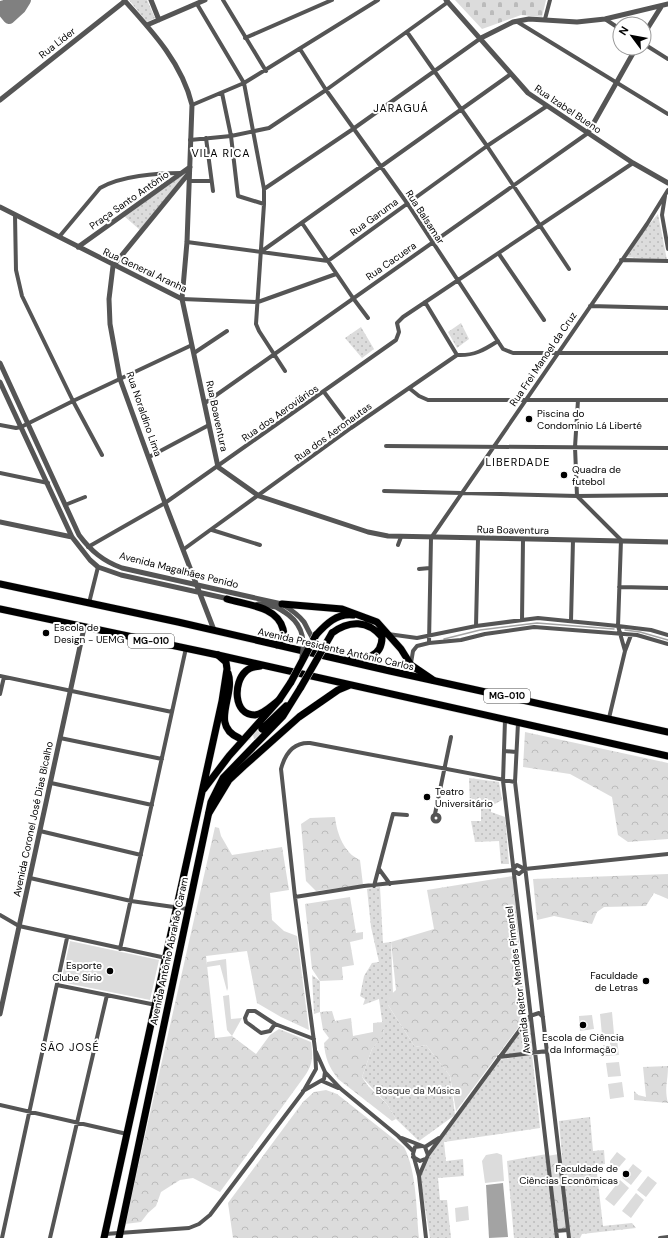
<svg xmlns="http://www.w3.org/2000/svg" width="668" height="1238" font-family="'DM Sans',sans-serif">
<defs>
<pattern id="grass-dots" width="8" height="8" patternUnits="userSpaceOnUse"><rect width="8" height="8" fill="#dcdcdc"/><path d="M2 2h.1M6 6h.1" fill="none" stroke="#bbb" stroke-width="1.8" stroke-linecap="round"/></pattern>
<pattern id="forest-crowns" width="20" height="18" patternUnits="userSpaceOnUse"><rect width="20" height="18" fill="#dcdcdc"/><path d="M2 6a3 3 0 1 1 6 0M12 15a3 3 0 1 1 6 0" fill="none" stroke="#bbb"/></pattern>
<pattern id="cemetery-stones" width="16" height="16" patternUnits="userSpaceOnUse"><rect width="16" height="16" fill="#dcdcdc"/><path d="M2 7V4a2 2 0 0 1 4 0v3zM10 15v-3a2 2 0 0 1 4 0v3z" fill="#bbb"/></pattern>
</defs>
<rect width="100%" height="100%" fill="#fff"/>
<!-- grass -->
<path fill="url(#grass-dots)" d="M129,0H147L155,18L147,22Z
M186,173L140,230L124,216Z
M658,214L667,260L626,257L647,227Z
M461,323L469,339L457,348L448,332Z
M361,327L374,349L362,358L345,338Z
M469,778L499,782L502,800L491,806V812L505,817L509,864H501L499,841L475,842L471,821H481V805L470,808Z
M380,887L383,943L391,942L393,994L388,1005L415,1047L426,1045L450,1076L455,1115L419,1141L396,1119L387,1104L362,1077L372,1049L384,1034L379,999L363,1005L365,999L360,996L364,976L372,963L379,962L371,927L367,889Z
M312,975L320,981V1012L314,1014Z
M530,1016L535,1053L499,1057Z
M532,1054L540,1128L444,1142L446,1161L463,1159L464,1176L438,1178L440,1200H447L451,1238H430L420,1176L427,1160L499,1060Z
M590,1117L593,1151L604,1150L605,1164L596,1165L603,1226L632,1223L636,1228L582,1234L580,1238H569L559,1121Z
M547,1154L557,1238H514L507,1161Z"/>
<!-- forest -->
<path fill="url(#forest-crowns)" d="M525,732L668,763V839L628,842L618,835L612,797L570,774L523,767Z
M335,817C337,834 344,853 360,860L363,885L316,891L306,881L301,824L310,818Z
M215,827L219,828L221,836L232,855L282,847L289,890L270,893L272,920L284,931L297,936L309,1030L281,1017L257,1003L247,951L206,956L215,1038L232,1036L256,1054L270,1035L279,1029L311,1042C313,1057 313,1065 304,1077L220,1192L193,1178L180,1180L161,1192L156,1206L148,1213L141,1222L125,1224Z
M668,874V899L654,893L646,906L604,907L597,912L592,924L554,916L537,920L533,879Z
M513,876L526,1017L456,1111L450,1076L426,1045L415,1047L388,1005L387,998L396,990L391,942L434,929L427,890Z
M350,897L356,933L363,932V939L350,942L354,965L342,967L343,980L320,981L312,969L305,904Z
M332,1011L335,1021L351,1018L353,1036L373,1032V1023L383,1022L384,1035L372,1049L362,1077L368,1086L387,1104L396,1119L392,1121L338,1079C329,1067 325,1058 324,1043L329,1038L323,1030L320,1012Z
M668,1066C668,1082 664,1088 668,1103L634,1100V1091L638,1095L646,1097L643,1067Z
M326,1090L337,1094L404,1147C417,1172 416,1210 419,1238H233L228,1203L303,1102L314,1092Z
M559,1154L568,1230L556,1231L547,1156Z"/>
<!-- cemetery -->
<path fill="url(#cemetery-stones)" d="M455,0H546L542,17L521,15L482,29Z"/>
<!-- garden -->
<path fill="#dcdcdc" d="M70,941L159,960L150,1000L61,982Z
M226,959L228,988L227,991L220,965L207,967V962Z
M229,995L231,1019L242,1018L232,1036L227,1030L223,996Z
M612,1012L614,1034L602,1035L600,1014Z
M592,1015L594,1029L580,1031L579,1016Z
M617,1040L619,1055L605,1056L603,1045H610V1041Z
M619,1062L621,1076L608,1077L606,1063Z
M622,1082L624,1097L610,1099L608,1084Z
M617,1152L626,1159L614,1173L611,1171L610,1161Z
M497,1153L502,1155L504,1181L485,1183L482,1161L486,1155Z
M633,1164L642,1171L631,1185L622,1178Z
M648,1176L657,1183L646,1197L637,1190Z
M620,1180L629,1188L614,1206L605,1199Z
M636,1193L644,1200L631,1218L622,1211Z
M468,1206L469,1220L456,1222L455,1208Z"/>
<!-- water -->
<path fill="#a3a3a3" d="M503,1183L508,1237L489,1238L486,1185Z"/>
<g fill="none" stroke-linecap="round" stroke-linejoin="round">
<!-- stream -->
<path stroke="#a3a3a3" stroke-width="1.5" d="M625,630L640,632L668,640
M444,639L480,630L537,623L614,629"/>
<!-- taxiway -->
<path stroke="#808080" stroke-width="12" d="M13,0L5,6L0,7L9,18L20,8L25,0"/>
<!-- primary-tunnel -->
<path stroke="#d9d9d9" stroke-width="7" stroke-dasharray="7 3.5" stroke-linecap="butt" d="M243,738L256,735L262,729"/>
<!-- primary casing -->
<g stroke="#dbdbdb" stroke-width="8">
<path id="primary" d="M282,604L342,609L377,622L401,649L411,665L433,680
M332,633C349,620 368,620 382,637C382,659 363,659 346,660
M316,635C326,624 337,613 353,615
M228,673C236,695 209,725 239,738
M262,729L286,706
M204,789L229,756L279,700L291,682
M104,1238L222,701L227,669L226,662L218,655
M119,1238L211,802L223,778L283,716L301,687"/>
</g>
<!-- trunk casing -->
<g stroke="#dbdbdb" stroke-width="8">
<path id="trunk" d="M0,584L178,622L390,671L668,732
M227,599C247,605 277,606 283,629C285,637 283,641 277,645
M0,609L218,655L668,756
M260,666C255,667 250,667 246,671C233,682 233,715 255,715C264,714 272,705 279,700
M209,813L229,780L244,766L299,717L338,690L350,685"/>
</g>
<!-- minor -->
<path stroke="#555" stroke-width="4" d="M223,0L266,71
M197,4L244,83L264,189V204L256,324L259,331L285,371
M545,19L550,0
M605,19L620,29
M516,21L668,114
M407,32L487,146L569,269
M245,38L332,0
M644,44L668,59
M300,49L326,90L407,203L503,349L513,353H668
M222,93L231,136L238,196L264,204
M192,105L244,83L378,0
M206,138L213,191
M190,140L231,136L269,128L326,90L448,2
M189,181H210
M264,189L353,129L481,38
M665,196L662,215L668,249
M15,215L16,270L22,296L73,401L102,455
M302,223L353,298L368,318
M59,237L100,188C120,176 157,173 181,173
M187,242L328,261L487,146L547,106
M262,251L511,74
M499,254L544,320
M621,260L668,261
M182,299L258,302L336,274
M425,302L457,355
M590,306L668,308
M194,353L227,331
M409,388L419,396L428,400H668
M324,392L351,428
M578,400L575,447L577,496L621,540L618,626L625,651
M205,403L588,133
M0,425L16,428L21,427L73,401L192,345
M386,446L668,448
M149,457L209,425
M0,473L48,483
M384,491L577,496L668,495
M65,505L85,497
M212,530L260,545
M398,545L401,537
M88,547L165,503L396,340L399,332L397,323L403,317L633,163
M184,549L351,428L457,355C474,356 484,350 498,341
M419,569L430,568
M619,587L668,588
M89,603L98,567
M522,620L523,540
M571,621L573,540
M476,626L478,539
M388,634L417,638L476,626L538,618L618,626L651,630L668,635
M429,643L431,538L647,224L668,190
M411,663L413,651L417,646L429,643L461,640L485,634L534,627L637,635L668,644
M0,676L172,712
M0,694L4,677
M609,718L625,651L631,635
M505,720L503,781L557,1238
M518,723L515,782L569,1238
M60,738L162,759
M504,751L516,752
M51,783L152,805
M435,814L451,737
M432.5 818a3.5 3.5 0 1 1 7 0a3.5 3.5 0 1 1-7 0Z
M40,831L141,855
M379,869L390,884
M513,869L517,865L525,869
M525,869L668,854
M513,870L519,874L525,869
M30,878L131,901L188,909
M374,886L393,814L407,815
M295,897L364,886L513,870
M0,915L19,926L166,958
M120,949L186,648
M57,985L156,1005
M275,1024L270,1031L261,1033L246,1022L245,1018L248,1011H255L275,1024L314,1039
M316,1052L325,1072L341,1089L398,1136L413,1151
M499,1057L547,1051
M322,1081L338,1088
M303,1091L324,1079L325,1072
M0,1105L127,1134
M402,1138L425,1147L428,1155
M422,1146L415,1147L413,1154L419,1176L426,1238
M425,1147L439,1138
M413,1157L420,1161L425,1159
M419,1176L428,1155L530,1016L539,1013L543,1017
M556,1231L568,1230
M105,1234L189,1228L199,1224L210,1215L303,1092L316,1069L315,1049L295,897L281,769C285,754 293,742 310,743L515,782
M2,1238L67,938
M50,1238L107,995
M660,1238L668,1237"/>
<!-- tertiary -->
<path stroke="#555" stroke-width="5" d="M124,0C152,31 182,63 192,105L187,242L182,299L218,467L259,496L368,532L388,536L668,542
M151,0L159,20
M446,0L528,93L633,163L668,183
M147,25L205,0
M644,34L661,7
M481,38L513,22L529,19L577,22L605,19L668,4
M0,100L125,1
M588,133L636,48
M189,173L113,266L109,299L110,324L120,379L165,503L214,630
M0,207L182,299
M78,247L190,167
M0,363L79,535C91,551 103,561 122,568L282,604C290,609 298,614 304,622C310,633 313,642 324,651
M0,382L72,537L90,560L98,567L121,575L229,599
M0,522L72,537
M258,604L276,607L283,611
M0,1014L84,628"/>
<!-- primary -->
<use href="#primary" stroke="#000" stroke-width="7"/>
<!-- trunk -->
<use href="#trunk" stroke="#000" stroke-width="7"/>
<!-- primary-bridge casing -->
<g stroke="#dbdbdb" stroke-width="8" stroke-linecap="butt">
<path id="primary-bridge" d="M291,682L316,635
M301,687L332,633"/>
</g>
<!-- tertiary-bridge -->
<path stroke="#555" stroke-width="5" d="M283,611C301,622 306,637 302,657"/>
<!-- primary-bridge -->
<use href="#primary-bridge" stroke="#000" stroke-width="7"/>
</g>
<!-- markers -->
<g fill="#000" stroke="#fff" stroke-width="1.5">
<circle cx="529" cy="419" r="4"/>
<circle cx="564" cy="475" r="4"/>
<circle cx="46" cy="633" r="4"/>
<circle cx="427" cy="797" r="4"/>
<circle cx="110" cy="971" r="4"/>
<circle cx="646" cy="981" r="4"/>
<circle cx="583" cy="1025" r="4"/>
<circle cx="626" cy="1174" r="4"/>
</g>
<g text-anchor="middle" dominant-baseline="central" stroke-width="4" stroke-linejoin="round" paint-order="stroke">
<!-- shield labels -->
<g fill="#fff" stroke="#4c4c4c" stroke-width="1">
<rect x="128" y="634" width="46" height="14" rx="3"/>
<rect x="484" y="689" width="46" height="14" rx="3"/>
</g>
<g font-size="9" font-weight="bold" fill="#000">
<text x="151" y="641">MG-010</text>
<text x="507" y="696">MG-010</text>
</g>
<!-- street labels -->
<g font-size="10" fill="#000" stroke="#fff">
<text transform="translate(57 43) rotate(-38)">Rua Líder</text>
<text transform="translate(568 109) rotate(34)">Rua Izabel Bueno</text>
<text transform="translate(129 200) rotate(-35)">Praça Santo Antônio</text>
<text transform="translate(374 217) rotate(-36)">Rua Garuma</text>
<text transform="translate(425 217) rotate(57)">Rua Balsamar</text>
<text transform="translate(391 261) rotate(-35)">Rua Cacuera</text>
<text transform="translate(145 270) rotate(25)">Rua General Aranha</text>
<text transform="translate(543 359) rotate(-56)">Rua Frei Manoel da Cruz</text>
<text transform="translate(280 413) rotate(-35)">Rua dos Aeroviários</text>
<text transform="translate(144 414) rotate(71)">Rua Noraldino Lima</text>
<text transform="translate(217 416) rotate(78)">Rua Boaventura</text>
<text transform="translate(333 432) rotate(-36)">Rua dos Aeronautas</text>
<text transform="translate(513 530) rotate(1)">Rua Boaventura</text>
<text transform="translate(179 570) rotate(14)">Avenida Magalhães Penido</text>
<text transform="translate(336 649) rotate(13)">Avenida Presidente Antônio Carlos</text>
<text transform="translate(33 819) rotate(-78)">Avenida Coronel José Dias Bicalho</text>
<text transform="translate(169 951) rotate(-78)">Avenida Antônio Abrahão Caram</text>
<text transform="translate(518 980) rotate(-97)">Avenida Reitor Mendes Pimentel</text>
</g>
<!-- poi labels -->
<g font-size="10" fill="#000" stroke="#fff" text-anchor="start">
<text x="537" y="413">Piscina do<tspan x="537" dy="12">Condomínio Lá Liberté</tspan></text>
<text x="572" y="469">Quadra de<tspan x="572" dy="12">futebol</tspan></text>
<text x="54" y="627">Escola de<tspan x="54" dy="12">Design - UEMG</tspan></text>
<text x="435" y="791">Teatro<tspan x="435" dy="12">Universitário</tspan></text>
<text x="102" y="965" text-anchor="end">Esporte<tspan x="102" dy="12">Clube Sírio</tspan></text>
<text x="638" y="975" text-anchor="end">Faculdade<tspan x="638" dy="12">de Letras</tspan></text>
<text x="583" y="1037" text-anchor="middle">Escola de Ciência<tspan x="583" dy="12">da Informação</tspan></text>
<text x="618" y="1168" text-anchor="end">Faculdade de<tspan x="618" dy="12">Ciências Econômicas</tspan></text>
</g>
<!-- park labels -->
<g font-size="10" fill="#333" stroke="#fff">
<text x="418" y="1090">Bosque da Música</text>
</g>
<!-- neighbourhood labels -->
<g font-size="11" letter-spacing="1" fill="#000" stroke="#fff">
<text x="401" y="108">JARAGUÁ</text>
<text x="221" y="153">VILA RICA</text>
<text x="518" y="462">LIBERDADE</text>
<text x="70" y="1047">SÃO JOSÉ</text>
</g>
</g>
<!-- north arrow -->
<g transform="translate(632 36) rotate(302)"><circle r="19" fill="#ffffff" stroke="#999999"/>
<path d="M0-3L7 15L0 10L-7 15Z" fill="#000000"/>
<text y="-6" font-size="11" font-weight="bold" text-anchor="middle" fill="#000000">N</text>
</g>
</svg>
